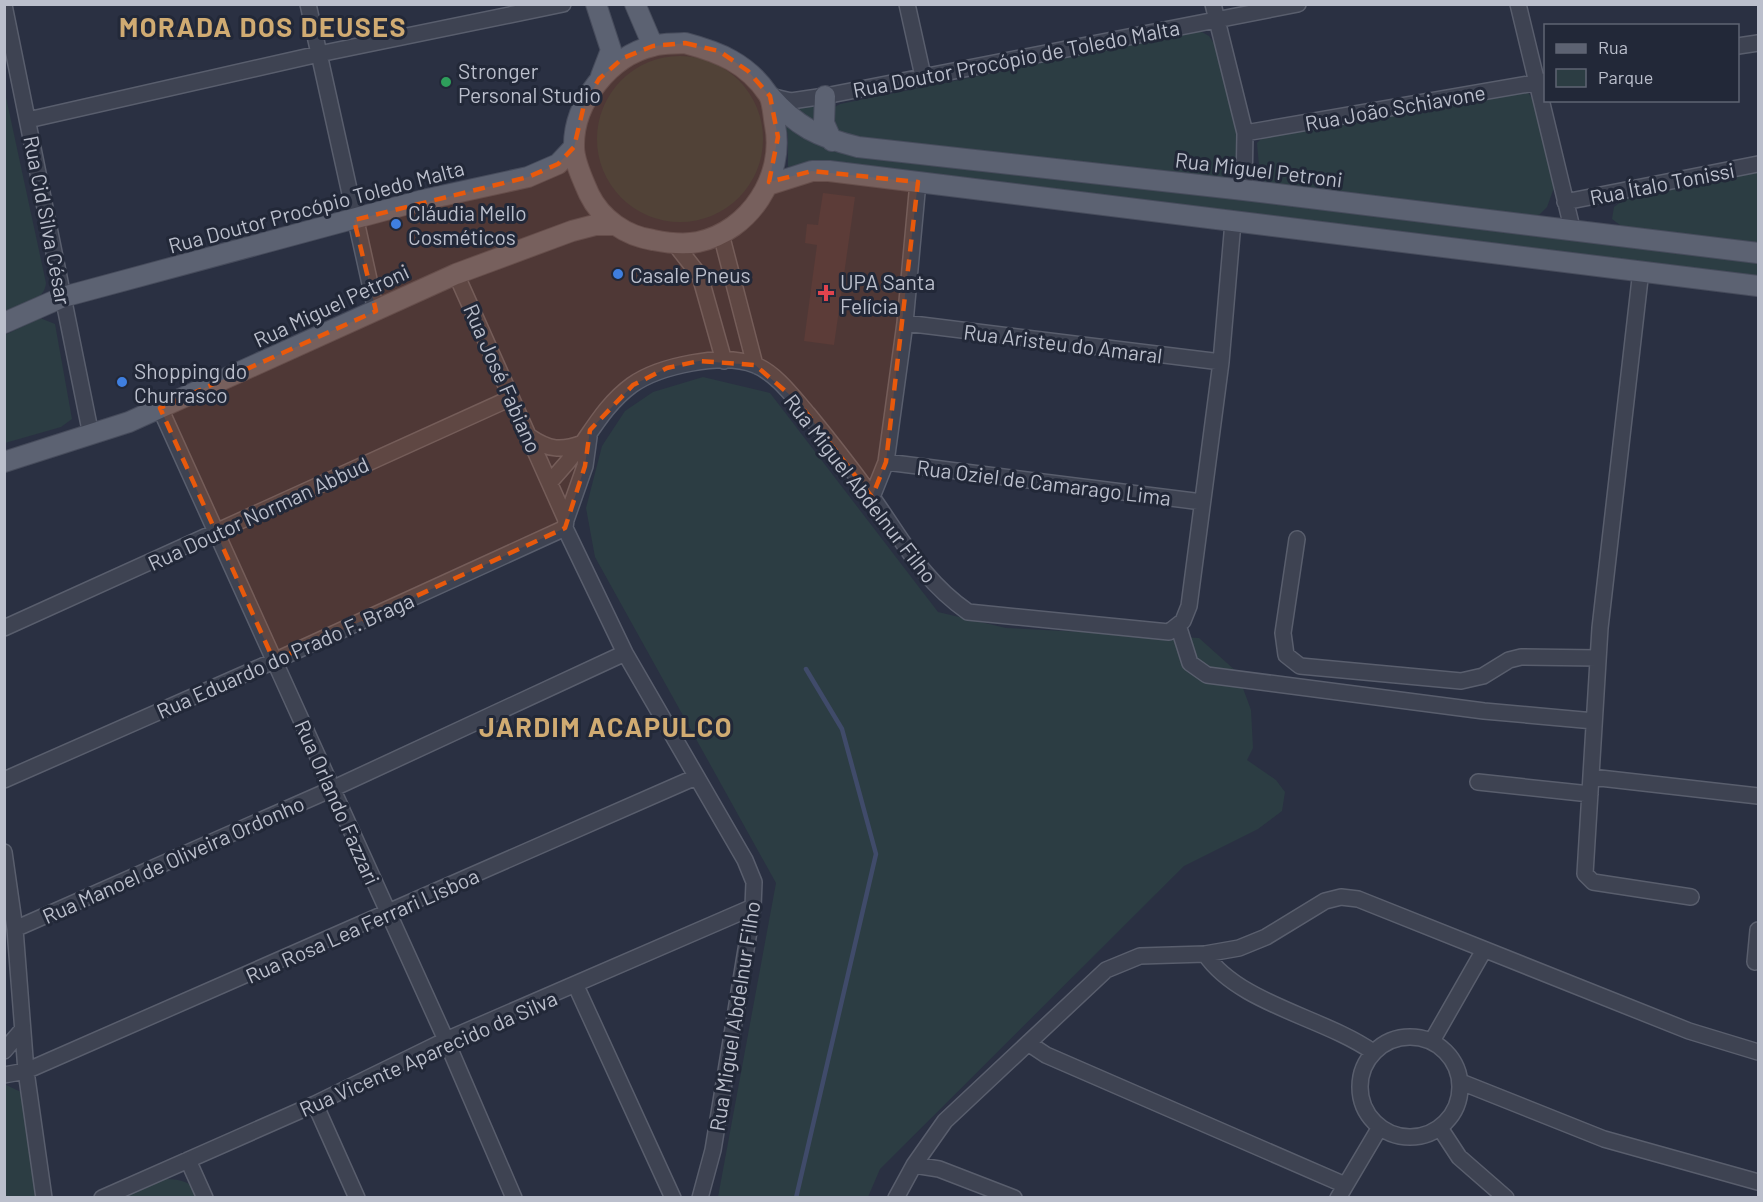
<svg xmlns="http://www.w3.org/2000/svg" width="1763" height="1202" font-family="Barlow,sans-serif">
<rect width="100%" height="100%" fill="#2a3042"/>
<!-- medical -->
<path fill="#3a3544" d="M823,193L855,197L834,345L804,341L817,245L805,243L807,224L818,225Z"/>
<!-- green -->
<path fill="#2c3d43" d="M1200,31L1209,36L1215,45C1221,71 1249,150 1233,172C1231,175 1226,177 1222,179L861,140L840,134L833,129V108L840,104Z
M597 139a83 83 0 1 1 166 0a83 83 0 1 1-166 0Z
M4,88L46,283C45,301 19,307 4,314Z
M1527,91L1533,100L1555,185L1547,207L1537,217L1267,184L1260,177L1257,143L1265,135Z
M819,104V125L792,108Z
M785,124L807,135L1758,260V280L812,161L788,167V135Z
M1758,169V244L1624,228L1612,219L1614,207L1623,200Z
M40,318L55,324L72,419L61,427L5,443V335Z
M703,377L770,393L938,612L1006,628L1199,638L1237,672L1251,710L1253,748L1247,760L1276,780L1285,792L1282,811L1258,829L1184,866L880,1169L868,1197H718L776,883L595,557L586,508L602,446L625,411L653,392Z
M4,1084L21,1092L27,1100L40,1197H5Z
M161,1179C179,1179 192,1180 200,1198H121Z"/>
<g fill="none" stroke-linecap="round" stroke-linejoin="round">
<!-- stream -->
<path stroke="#404b6a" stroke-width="4.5" d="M796,1198L876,854L842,729L806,669"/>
<!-- minor casing -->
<g stroke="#595e6d" stroke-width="18">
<path id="minor" d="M308,4L376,311
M907,4L923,76
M1213,4L1245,133L1244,190
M1518,4L1573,232
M4,5L91,435
M1738,46L1758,43
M770,96L791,101L825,96L1298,4
M28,120L319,54L563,4
M1245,133L1546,81
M1565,202L1758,164
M721,234L755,365
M675,244L700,276L724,361
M1641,270L1600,628L1585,874L1593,882L1691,897
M456,274L566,520L565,528L625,653L745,860L754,882L753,907L713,1150L700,1198
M905,323L1221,362
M160,408L446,1040L514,1198
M530,437C549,450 561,451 583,443
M886,462L1202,502
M550,482C561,470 572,457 582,444C597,422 610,401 632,385C659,366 723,352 755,365C776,373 794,398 808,414C830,441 852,469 872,497C904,542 922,580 968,612L1169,632L1183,621L1189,606L1221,362L1233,222
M872,497L886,462L905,323L918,182
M566,520L585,466L589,437
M1297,539L1283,633L1286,655L1300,666L1461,681L1483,676L1509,660L1521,657L1598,658
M1178,625L1190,663L1207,675L1484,711L1594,721
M4,628L511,398
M1591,777L1758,796
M4,780L274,661L565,528
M1478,782L1590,794
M4,852L15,929L26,1071L44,1198
M15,929L332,789L625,653
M1205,954C1239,1004 1323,1017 1373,1052
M1755,962L1758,930
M576,986L673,1198
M1360 1087a50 50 0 1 1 100 0a50 50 0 1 1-100 0Z
M1432,1041L1484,950
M1028,1043L1046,1055L1345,1185
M4,1051L22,1030
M4,1075L26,1071L696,777
M1461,1082L1604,1139L1758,1182
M315,1104L357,1198
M1440,1128L1459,1157L1506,1198
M188,1160L205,1198
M914,1165L939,1169L1014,1198
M102,1198L315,1104L446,1040L753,907
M896,1198L914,1165L945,1121L1106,970L1140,956L1205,954L1239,948L1266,937L1325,901L1341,897L1358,899L1689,1031L1758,1052
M1338,1198L1380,1127"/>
</g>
<!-- major casing -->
<g stroke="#474c5c" stroke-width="22">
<path id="major" d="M596,4L611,50L601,76
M635,4L653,46
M685,43C719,52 747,63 768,94C773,101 773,115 775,125C785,176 750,231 698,242C683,245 668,243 653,240C626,236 601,219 589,194C583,180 574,162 574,147C573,102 610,56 653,46C663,43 674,44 685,43Z
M770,96C797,127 818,137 858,147L1244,190L1758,253
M825,96L824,123L832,141
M768,185L812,171H829L1758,286
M4,323L63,297L423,200L528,177L558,164L574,147
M4,462L129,422L456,274L572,231L595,225H612"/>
</g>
<!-- minor -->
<use href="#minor" stroke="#3e4352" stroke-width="15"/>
<!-- major -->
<use href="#major" stroke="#5c6272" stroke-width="20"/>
</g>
<!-- marked area -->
<path fill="#e8590c" fill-opacity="0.2" stroke="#e8590c" stroke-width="4.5" stroke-dasharray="12 8" stroke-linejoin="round" d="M685,43L719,51L748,71L770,96L778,137L769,182L812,171L918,182L886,462L872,497L797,401L755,365L699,361L667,368L633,385L590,430L585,466L565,528L274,661L160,408L376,311L354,220L528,177L558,164L574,147L584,105L599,79L623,58L653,46Z"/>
<!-- markers -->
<circle fill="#2e9e5b" stroke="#222838" stroke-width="2" cx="446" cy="82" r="6"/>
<g fill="#3f7fe0" stroke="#222838" stroke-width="2">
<circle cx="396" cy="224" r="6"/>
<circle cx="618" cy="274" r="6"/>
<circle cx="122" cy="382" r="6"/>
</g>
<path fill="#e0444e" stroke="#222838" stroke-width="2" d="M823 284h6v6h6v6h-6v6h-6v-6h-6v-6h6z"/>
<g text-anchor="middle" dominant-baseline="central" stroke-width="6" stroke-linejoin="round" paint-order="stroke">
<!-- street labels -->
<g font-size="21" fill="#bbbfcc" stroke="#222838">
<text transform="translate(1016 58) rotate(-11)">Rua Doutor Procópio de Toledo Malta</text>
<text transform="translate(1395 107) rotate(-10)">Rua João Schiavone</text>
<text transform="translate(1259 169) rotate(7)">Rua Miguel Petroni</text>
<text transform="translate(1662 183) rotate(-11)">Rua Ítalo Tonissi</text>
<text transform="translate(316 206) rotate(-15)">Rua Doutor Procópio Toledo Malta</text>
<text transform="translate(48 220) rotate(79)">Rua Cid Silva César</text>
<text transform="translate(331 305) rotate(-25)">Rua Miguel Petroni</text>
<text transform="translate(1063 343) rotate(7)">Rua Aristeu do Amaral</text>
<text transform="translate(503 378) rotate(66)">Rua José Fabiano</text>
<text transform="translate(1044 482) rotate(7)">Rua Oziel de Camarago Lima</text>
<text transform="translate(861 488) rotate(52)">Rua Miguel Abdelnur Filho</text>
<text transform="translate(258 513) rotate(-25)">Rua Doutor Norman Abbud</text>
<text transform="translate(285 655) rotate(-24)">Rua Eduardo do Prado F. Braga</text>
<text transform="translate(338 802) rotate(66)">Rua Orlando Fazzari</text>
<text transform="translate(173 859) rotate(-24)">Rua Manoel de Oliveira Ordonho</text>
<text transform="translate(362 925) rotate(-24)">Rua Rosa Lea Ferrari Lisboa</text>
<text transform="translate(734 1016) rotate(-81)">Rua Miguel Abdelnur Filho</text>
<text transform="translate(428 1053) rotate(-24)">Rua Vicente Aparecido da Silva</text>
</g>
<!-- poi labels -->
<g font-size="21" fill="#bbbfcc" stroke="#222838" text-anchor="start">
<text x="458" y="70">Stronger<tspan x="458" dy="24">Personal Studio</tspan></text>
<text x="408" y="212">Cláudia Mello<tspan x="408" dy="24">Cosméticos</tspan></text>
<text x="630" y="274">Casale Pneus</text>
<text x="840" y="281">UPA Santa<tspan x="840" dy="24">Felícia</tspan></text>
<text x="134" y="370">Shopping do<tspan x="134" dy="24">Churrasco</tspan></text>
</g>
<!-- district labels -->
<g font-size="27" font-weight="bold" letter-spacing="1.5" fill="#d0ab72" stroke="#222838">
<text x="263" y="26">MORADA DOS DEUSES</text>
<text x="606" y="726">JARDIM ACAPULCO</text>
</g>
</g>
<!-- border -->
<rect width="1763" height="1202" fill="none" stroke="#bbbfcc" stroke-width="12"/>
<!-- legend -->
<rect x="1544" y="24" width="195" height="78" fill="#222838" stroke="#5f6473" stroke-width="1.5"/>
<rect x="1556" y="44" width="30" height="9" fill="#5c6272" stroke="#5f6473" stroke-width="1.5"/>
<text x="1598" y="54" font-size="18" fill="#bbbfcc">Rua</text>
<rect x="1556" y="69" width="30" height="18" fill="#2c3d43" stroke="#5f6473" stroke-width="1.5"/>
<text x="1598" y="84" font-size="18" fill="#bbbfcc">Parque</text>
</svg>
